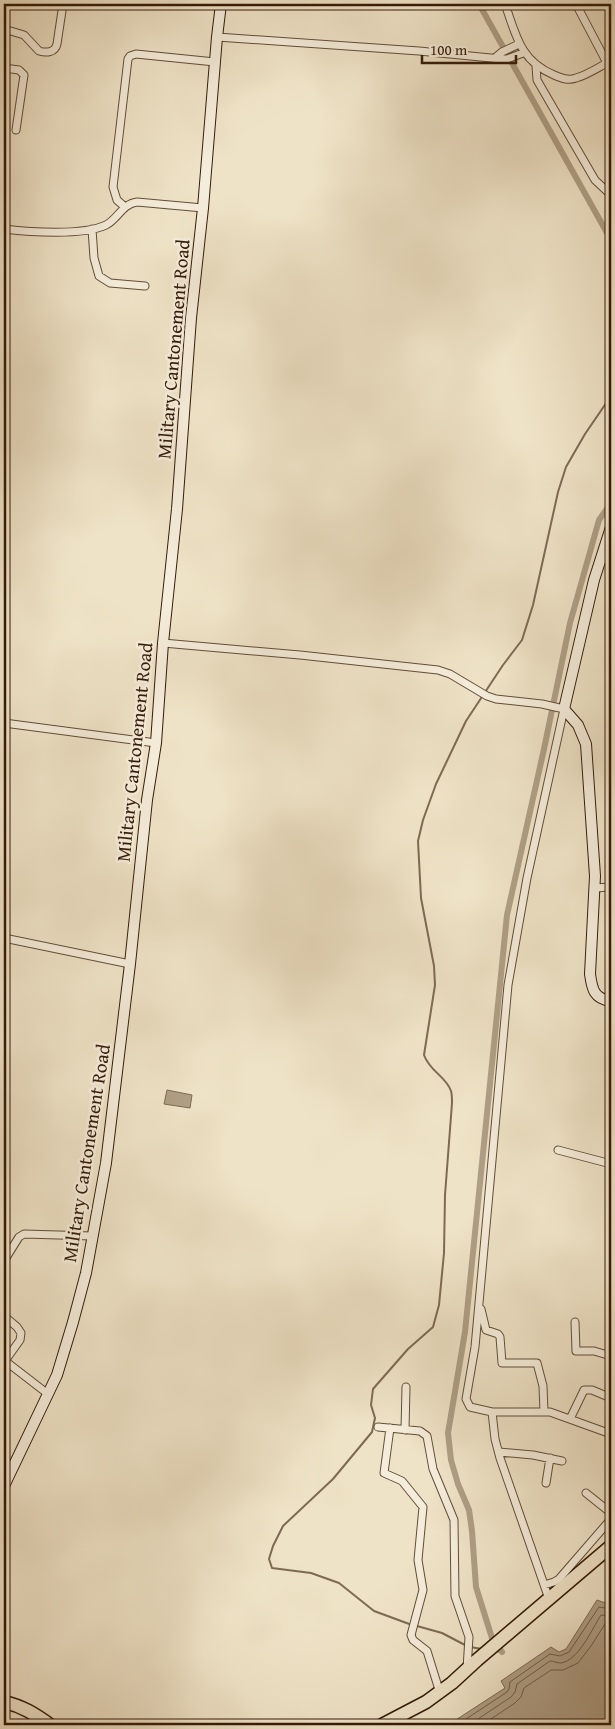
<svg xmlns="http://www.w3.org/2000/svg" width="615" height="1729" font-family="'Gentium Book Plus',serif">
<rect width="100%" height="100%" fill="#efe3c7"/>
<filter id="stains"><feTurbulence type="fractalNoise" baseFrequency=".004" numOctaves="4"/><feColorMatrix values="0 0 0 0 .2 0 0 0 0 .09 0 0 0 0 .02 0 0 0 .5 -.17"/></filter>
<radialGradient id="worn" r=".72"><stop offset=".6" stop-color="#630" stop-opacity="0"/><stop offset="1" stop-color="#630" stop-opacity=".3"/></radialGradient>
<!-- water -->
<path fill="#af9f86" stroke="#7e6a54" d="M167,1090L192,1095L190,1108L164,1104Z
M597,1600L611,1605V1725H448L505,1688L501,1681L551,1647L559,1652L566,1649Z"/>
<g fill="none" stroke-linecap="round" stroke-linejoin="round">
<!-- shore -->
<path stroke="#725d47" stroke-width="1" d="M457,1725L507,1692L509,1689L510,1682L550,1654L560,1656L569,1652L599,1607L611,1609
M469,1725L511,1697L515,1692L517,1684L550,1661C553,1661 557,1663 561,1663C579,1660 592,1629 601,1615L611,1616
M482,1725L515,1703L521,1697L524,1688L551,1670H563L578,1663L591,1646L605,1624L611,1623"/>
<!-- stream -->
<path stroke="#7e6a54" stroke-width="2" d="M412,1625L374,1611L339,1583L311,1573L272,1568L269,1559L273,1546L283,1526L333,1479L372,1432L375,1418L371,1405L373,1389L408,1349L433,1327L439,1305L444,1253L445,1195L452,1103C452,1099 452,1094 451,1091C446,1076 430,1072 424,1055L435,985L434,966L421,898L418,841L423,820L436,784L466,721L503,665L522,640L533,605L558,492L566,467L585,434L611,396
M417,1626L442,1633L465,1645
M470,1647L482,1649
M495,1651L502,1652"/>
<!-- canal -->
<path stroke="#af9f86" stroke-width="6" d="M479,4L611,240
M502,1652L492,1638L476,1587L472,1531L469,1510L458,1484L451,1460L448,1433L465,1332L507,915L544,749L570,623L599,520L611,503"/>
<!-- street casing -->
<g stroke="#634d38" stroke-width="9">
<path id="street" d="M505,4C516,35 520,61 554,75C561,78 568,81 576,78C588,75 600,66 611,61
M576,4L607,63
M4,8V4
M4,29L24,35L39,51C46,53 55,53 57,44L63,4
M217,37L419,51L501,59H507L523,53
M495,58L502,52L519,44
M536,66L537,80L595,180L611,195
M4,68L19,70L24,75L16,130
M125,207L117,200L113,187L128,59L130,56L136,54L215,62
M4,229C29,232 83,236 106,225C118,219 122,204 137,202L203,208
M92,229L94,258L99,276L110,283L145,286
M163,643L300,655L438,670L450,674L487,696L496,699L542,704L564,709L527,878L508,985L475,1347L466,1399L470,1407L492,1412L495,1439L500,1458L549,1599
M4,723L156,743
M594,888L611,887
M4,938L130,964
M558,1150L611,1164
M4,1261L19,1237L24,1234L92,1236
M481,1309L486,1330L498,1334L500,1337L502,1363H537L543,1386L544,1412
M4,1316L17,1327L21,1333L20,1340L5,1361
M575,1322L576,1351H594L611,1356
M4,1360L48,1394
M492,1412H550L611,1434
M570,1419L584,1390H592L611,1398
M378,1427L420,1431L427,1436L433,1469L454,1520L455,1596L469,1637L467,1669
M390,1428L384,1473L402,1481L423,1507L418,1560L423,1590L411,1635L413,1640L427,1651L440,1693
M405,1430L406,1387
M499,1452L533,1455L562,1461
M546,1483L550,1458
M586,1493L611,1513
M544,1585L554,1582L559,1579L611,1519"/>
</g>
<!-- secondary casing -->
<g stroke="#341b08" stroke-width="12">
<path id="secondary" d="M611,527L594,580L564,709L578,725L586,744L595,876L590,974C592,989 594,999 611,1001
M4,1486L57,1375L73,1322L86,1273L106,1163L130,964L147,800L156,743L163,643L177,509L191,318L203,208L217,37L221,4"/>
</g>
<!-- highway casing -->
<g stroke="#341b08" stroke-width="15">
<path id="highway" d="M4,1702C22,1706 35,1714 50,1725
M382,1725L426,1702L452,1683L477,1660L611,1546"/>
</g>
<!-- street -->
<use href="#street" stroke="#f5eddb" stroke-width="7"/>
<!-- secondary -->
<use href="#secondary" stroke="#f5eddb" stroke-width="10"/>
<!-- highway -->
<use href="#highway" stroke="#efe3c7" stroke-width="12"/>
</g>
<g text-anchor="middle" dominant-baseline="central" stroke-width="5" stroke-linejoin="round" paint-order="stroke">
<!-- street labels -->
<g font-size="19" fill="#341b08" stroke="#f5eddb">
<text transform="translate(173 349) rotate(-85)">Military Cantonement Road</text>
<text transform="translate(134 752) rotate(-84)">Military Cantonement Road</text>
<text transform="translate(86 1153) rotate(-81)">Military Cantonement Road</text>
</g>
</g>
<!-- margin -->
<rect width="615" height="1729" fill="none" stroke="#efe3c7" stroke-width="20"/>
<rect x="5" y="5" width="605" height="1719" fill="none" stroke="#341b08" stroke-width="2.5"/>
<rect x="10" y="10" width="595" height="1709" fill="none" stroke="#341b08"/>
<!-- scale -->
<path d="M422 55v8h94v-8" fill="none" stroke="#341b08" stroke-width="2.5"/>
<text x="430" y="55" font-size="15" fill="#341b08" stroke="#f5eddb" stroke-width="4" paint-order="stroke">100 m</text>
<rect width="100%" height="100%" filter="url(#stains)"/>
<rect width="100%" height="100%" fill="url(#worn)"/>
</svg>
